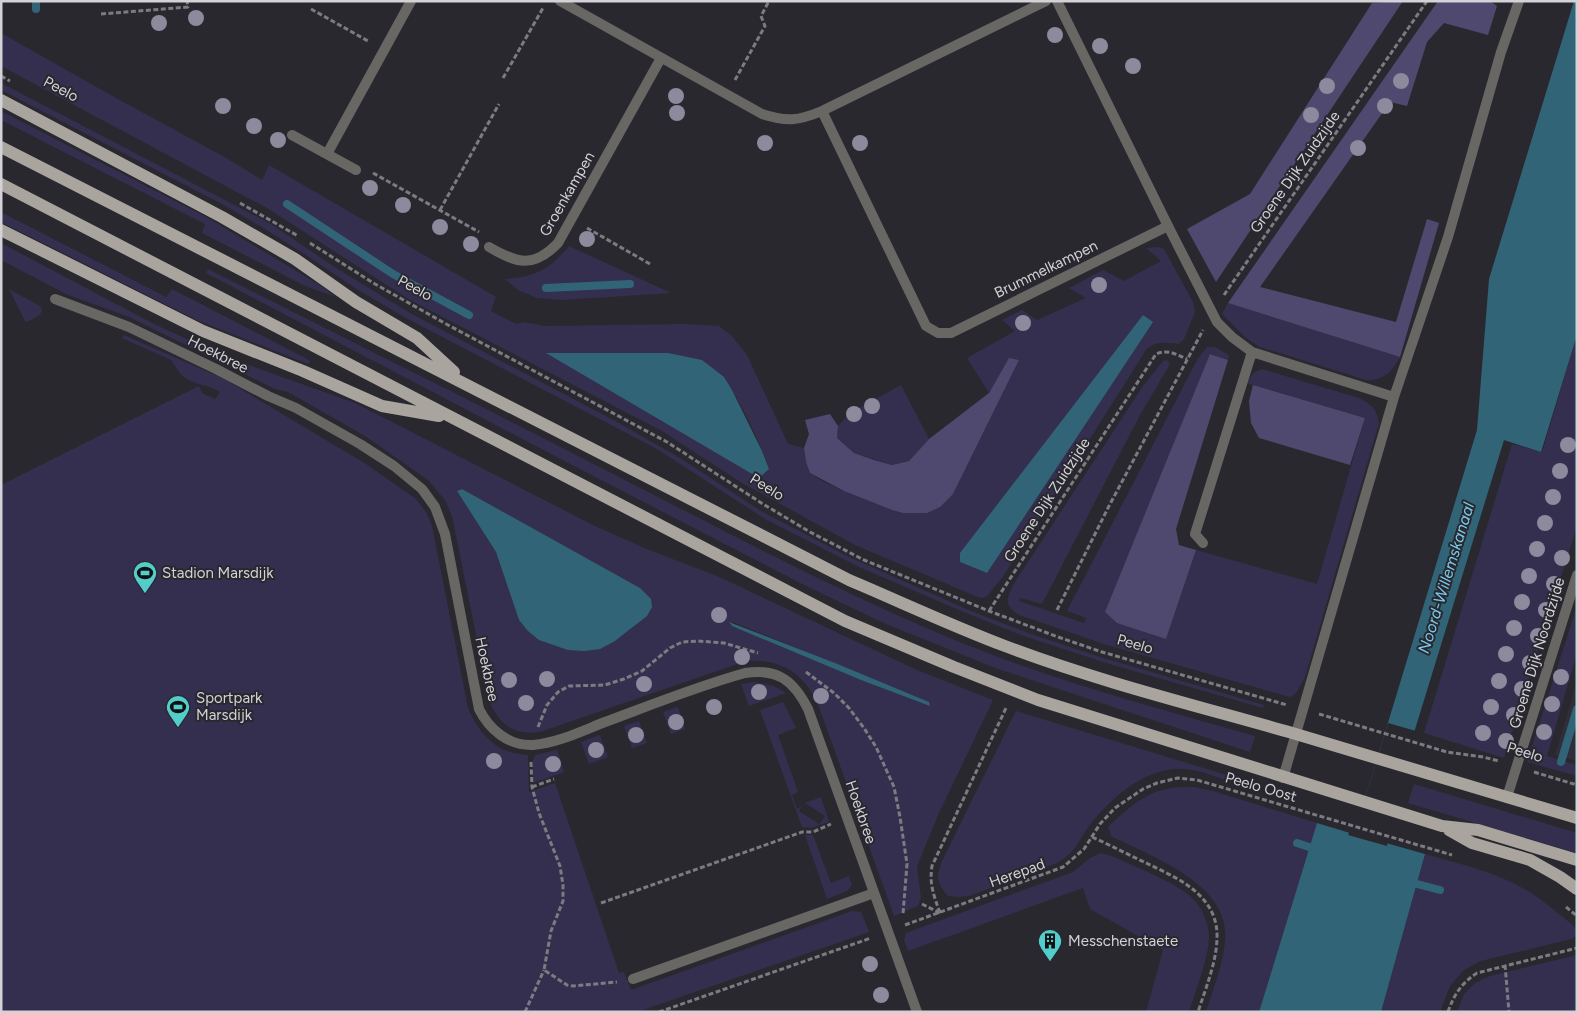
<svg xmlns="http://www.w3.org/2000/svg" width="1578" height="1013" font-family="Figtree,sans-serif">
<rect width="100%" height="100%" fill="#29282f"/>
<!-- built -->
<path fill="#302e3b" d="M1577,682V761L1555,755Z"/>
<!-- green -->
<path fill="#342f4f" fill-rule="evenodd" d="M1,33L116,98L228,159L262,180L269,165L496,297L491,311L516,324L524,322L545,326L685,324L719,326L732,336L747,355L788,444L804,448L806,462L810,473L824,482L844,491L892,510L903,513H927L953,494L1019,360L1009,359L989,393L967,358L1015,331L1002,320L1022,310L1037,320L1086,298L1069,288L1103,270L1124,281L1161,261L1146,248L1159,247L1164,249L1193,302L1195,312L1184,339L1179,344C1166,343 1156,340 1146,350L1002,578L986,597L980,598L855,545L742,483L662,431L410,300L267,208L1,66ZM1152,321L987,573L960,562ZM547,353L573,354L724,377C742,405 758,437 769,469Z
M1,83L271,224L336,268L410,313L619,423L680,458L761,511L849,557L971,611L1031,634L1100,657L1264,705L1263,708L1106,663L1021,635L966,613L859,567L765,519L657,449L404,317L355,288L309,257L262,227L222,204L1,90Z
M1,111L208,218L318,284L336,297L305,286L202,233L205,224L1,120Z
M1,212L166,297L172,289L311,361L308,364L197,320L1,222Z
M1,243L154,324L226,357L355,403L597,527L649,550L717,576L917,670L993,700L939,813L922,854L917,867L921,898L918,906L894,916L819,707C806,675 782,658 746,661L540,732C514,735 503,727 490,704L452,516L445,500L428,480L365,436L288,392L275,389L129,317L66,294L1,260ZM462,489L640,588L636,625L615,641L519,620L496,552L457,491ZM733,622L929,702L931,706L861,680L729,624Z
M569,246L671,293L562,300L537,298L518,290L505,279C536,277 550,269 569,246Z
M208,269C344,338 480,405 615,475C737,537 857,602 985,652C1073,686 1164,710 1255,736L1250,752L998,669L886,624L802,584L526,441L206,273Z
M9,289L40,306L42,310L40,315L27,322L25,321Z
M1228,303L1400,357C1392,372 1383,381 1366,380L1260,347L1246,338L1222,314Z
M124,335L224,379L366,464L416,499L426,512L432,526L468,708C480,735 497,754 528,755L529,792L555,783L619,973L624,972L631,990L852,911L861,912L869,932L637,1012H1V485L199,386L202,393L215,399L220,392C208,384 193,385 183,376C177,371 176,366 171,360L122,338Z
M1577,335V526L1504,758L1424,733L1512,444L1542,452Z
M1207,347H1215L1229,355L1228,360L1211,354L1106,612L1166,639L1196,550L1317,584L1365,418L1247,383L1253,373L1262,369L1359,398C1372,405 1376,408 1379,423L1305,677L1296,693L1290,697L1107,645L1019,615C1015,612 1009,608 1008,603C1006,593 1021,573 1026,565L1143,386L1163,361L1167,360L1170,364L1140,415L1042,604L1020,598L1019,601L1084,623L1086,618L1067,611L1197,360Z
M901,385L929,439L909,461L892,465L854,453L837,438L838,426L850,413Z
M1577,606V653L1547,756L1577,765V776L1527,762Z
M754,682L774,686L786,693L749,706L741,684Z
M783,702L796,728L778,735L798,792L792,795L797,809L802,806L799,811L819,824L825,816L805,803L821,797L829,822L811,828L802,827L760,710Z
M678,707L685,729L671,734L663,712Z
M1016,711L1230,776L1226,780C1213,776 1199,770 1185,769C1146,766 1111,798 1089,826C1077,843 1076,852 1057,863L969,896L957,897L948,896C936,881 936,879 942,861Z
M639,721L647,743L632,748L624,726Z
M600,735L608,757L589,764L581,742Z
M557,750L564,772L533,783V760L535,755Z
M1414,784L1577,833V853L1408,803Z
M1194,787L1213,791L1317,823L1259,1012H1206C1213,989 1223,965 1225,941C1231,884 1152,857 1111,836L1108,827C1123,812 1146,792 1167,789C1176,787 1185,787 1194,787Z
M805,835H813L831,883L849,876L852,885L847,891L827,899Z
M1100,853L1112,856C1133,866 1183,885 1196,902C1204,911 1209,926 1209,938C1209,956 1195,993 1189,1012H1146L1163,950L1090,909L1083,888L908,951L904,940L906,933L1073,872L1090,858Z
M1425,854C1459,864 1497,872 1528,891C1545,902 1561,915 1577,929L1576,936L1571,939L1481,961L1464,970L1450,986L1440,1012H1381Z
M1577,955V1012H1457L1464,994L1475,983L1490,976Z"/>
<!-- forest -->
<path fill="#4f496f" d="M1403,1L1216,282L1187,229L1250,194L1372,3Z
M1438,1H1490L1497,6L1488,35L1444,23L1427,42L1407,106L1390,102L1260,287L1396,322L1427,219L1439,223L1400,357L1228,303Z
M1210,354L1228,360L1176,529L1179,545L1196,550L1166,639L1117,623L1105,612Z
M1009,358L1019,360L953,494L940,507L927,513H903L892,510L844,491L810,473L806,462L804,448L809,434L805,420L830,414L838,426L837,438L854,453L874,460L892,465L909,461L929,439L989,393Z
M1253,385L1365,418L1350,465L1259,438L1251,423L1249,401Z"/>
<!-- water -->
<path fill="#326478" d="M1574,1H1577V335L1541,452L1504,440L1393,801L1386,843L1425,854L1381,1012H1259L1317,823L1350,833L1366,795L1477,430L1489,279Z
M1143,315L1153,322L987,573L960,562V553Z
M546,353H668L702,360L724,377L732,390L762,451L769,469L759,478Z
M462,489L640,588L651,599L652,607L647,616L615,641L600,649L584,651L568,650L539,640L528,631L519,620L496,552L457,491Z
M729,622L835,663L929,702L930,706L861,680L732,626Z"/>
<!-- pier -->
<path fill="#29282f" d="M1388,723L1416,731L1395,802L1387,846L1348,835L1366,795Z"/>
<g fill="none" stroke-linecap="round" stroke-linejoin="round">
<!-- stream -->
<path stroke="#326478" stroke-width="8" d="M36,1V9
M287,204L393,274L469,315
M546,288L630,284
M1561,762L1577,709
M1297,843L1309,847
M1417,884L1440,890"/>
<!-- path -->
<path stroke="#7c7b81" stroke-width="3" stroke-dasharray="5 2.5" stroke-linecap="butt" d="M311,9L368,41
M101,14L188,7L187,1
M1,76L10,81
M503,78L543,8
M735,80L765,26L761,16L769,1
M373,173L479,232
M240,203L298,236
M440,210L499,104
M587,228L650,264
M310,243L375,284L448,325L667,442L763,504L810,532L864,560L989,611L1058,637L1102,652L1287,705
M1224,295L1427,1
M1057,610L1109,506L1203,330
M989,611L1156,354C1168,349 1175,354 1187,359
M806,672L834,693L849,708L864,728L876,747L894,787L900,817L907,864L903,914
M1319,714L1447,752L1483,757L1499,761
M538,727L547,705L558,692L569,686L605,685L624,679L642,671L670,648L682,642L698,641L724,643L758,653
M531,762L532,787L539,813L560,866L563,885V901L551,931L544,970L567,985L573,986L617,982
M1534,772L1577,785
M532,787L554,779
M1092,837C1110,845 1127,854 1144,862C1175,877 1215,893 1217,933C1218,959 1206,987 1198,1012
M601,903L802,832H813L831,824
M922,904L940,913
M1566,907L1577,916
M940,913C934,896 929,884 932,866L1006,708
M905,925L1063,867L1084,849L1100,824L1115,808L1143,789L1157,783L1178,778L1197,780L1452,855
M1505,965L1509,1012
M525,1012L544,970
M659,1012L871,938
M1448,1012C1454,994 1462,983 1477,973L1577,948"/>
<!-- service -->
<path stroke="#696764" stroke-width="10" d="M1168,226L1217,322L1232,337L1252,352L1394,397
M1203,543L1195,534L1252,352
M1283,778L1394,397L1448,237L1501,52L1519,1"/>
<!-- minor -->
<path stroke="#696764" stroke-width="10" d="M560,1L762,114C786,122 798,121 822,111L1046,1
M822,111L926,326L938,333H951L1168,226L1057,1
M292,135L356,170
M327,154L411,1
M489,247C517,263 533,269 558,243L661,58
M55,299L129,327L216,369L268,396L296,408L360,444L394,466L422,489L435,507L445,534L479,709C489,729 508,746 533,745C558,743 582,731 605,722C651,705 698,686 745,673C778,668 794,681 808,709L917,1012
M1507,797L1577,575
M633,979L874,893"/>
<!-- primary -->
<path stroke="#a9a59e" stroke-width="12" d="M1,100L222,217L295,259L356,302L417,338L454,372
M1,147L849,580C901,602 952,626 1005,646C1097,681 1194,705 1289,732C1385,760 1481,789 1577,818
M1,184L845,621L954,667L1038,700L1442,826L1478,830L1577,860
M1,230L203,331L303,371L382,406L439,416
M1449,830L1472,843L1530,860L1560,877L1577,889"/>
</g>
<!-- trees -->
<g fill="#8c8a9c">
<circle cx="196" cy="18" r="8"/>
<circle cx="159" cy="23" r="8"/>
<circle cx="1055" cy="35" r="8"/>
<circle cx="1100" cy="46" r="8"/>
<circle cx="1133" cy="66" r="8"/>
<circle cx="1401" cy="81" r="8"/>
<circle cx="1327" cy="86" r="8"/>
<circle cx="676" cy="96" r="8"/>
<circle cx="223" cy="106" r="8"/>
<circle cx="1385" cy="106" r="8"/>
<circle cx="677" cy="113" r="8"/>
<circle cx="1311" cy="115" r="8"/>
<circle cx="254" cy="126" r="8"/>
<circle cx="278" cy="140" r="8"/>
<circle cx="765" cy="143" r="8"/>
<circle cx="860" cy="143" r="8"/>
<circle cx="1358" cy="148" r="8"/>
<circle cx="370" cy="188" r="8"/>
<circle cx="403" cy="205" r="8"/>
<circle cx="440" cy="227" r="8"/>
<circle cx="587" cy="239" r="8"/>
<circle cx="471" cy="244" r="8"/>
<circle cx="1099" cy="285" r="8"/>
<circle cx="1023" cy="323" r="8"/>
<circle cx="872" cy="406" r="8"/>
<circle cx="854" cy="414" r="8"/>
<circle cx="1568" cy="445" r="8"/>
<circle cx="1560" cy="471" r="8"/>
<circle cx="1553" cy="497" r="8"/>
<circle cx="1545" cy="523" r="8"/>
<circle cx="1537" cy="549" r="8"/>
<circle cx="1562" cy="558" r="8"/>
<circle cx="1529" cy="576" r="8"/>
<circle cx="1554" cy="584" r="8"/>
<circle cx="1522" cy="602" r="8"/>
<circle cx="1546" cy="610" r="8"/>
<circle cx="719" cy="615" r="8"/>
<circle cx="1514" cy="628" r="8"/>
<circle cx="1538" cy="636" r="8"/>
<circle cx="1506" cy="654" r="8"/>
<circle cx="742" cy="657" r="8"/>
<circle cx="1530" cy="663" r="8"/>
<circle cx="1561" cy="677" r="8"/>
<circle cx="547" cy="679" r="8"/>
<circle cx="509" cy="680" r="8"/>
<circle cx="1499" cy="681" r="8"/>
<circle cx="644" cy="684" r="8"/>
<circle cx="1522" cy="689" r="8"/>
<circle cx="759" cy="692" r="8"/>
<circle cx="821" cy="696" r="8"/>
<circle cx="526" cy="703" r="8"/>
<circle cx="1552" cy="704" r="8"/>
<circle cx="714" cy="707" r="8"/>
<circle cx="1491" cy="707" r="8"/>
<circle cx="1514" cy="715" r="8"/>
<circle cx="676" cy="722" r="8"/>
<circle cx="1544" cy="732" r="8"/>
<circle cx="1483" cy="733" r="8"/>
<circle cx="636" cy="735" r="8"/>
<circle cx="1506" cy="741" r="8"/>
<circle cx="596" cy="750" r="8"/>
<circle cx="494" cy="761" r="8"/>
<circle cx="553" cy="764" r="8"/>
<circle cx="870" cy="964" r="8"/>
<circle cx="881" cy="995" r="8"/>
</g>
<!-- icons -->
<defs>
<g id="stadium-pin" transform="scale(1.25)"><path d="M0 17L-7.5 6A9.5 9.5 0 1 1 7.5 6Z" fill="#53cdcb" stroke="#29282f"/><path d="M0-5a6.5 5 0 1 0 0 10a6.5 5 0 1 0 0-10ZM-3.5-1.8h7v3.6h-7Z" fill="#111"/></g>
<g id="building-pin" transform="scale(1.25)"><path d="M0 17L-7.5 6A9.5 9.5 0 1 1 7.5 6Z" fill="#53cdcb" stroke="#29282f"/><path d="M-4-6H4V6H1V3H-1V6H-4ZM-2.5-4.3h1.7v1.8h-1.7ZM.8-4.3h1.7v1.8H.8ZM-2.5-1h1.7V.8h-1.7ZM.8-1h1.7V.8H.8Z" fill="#111"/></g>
</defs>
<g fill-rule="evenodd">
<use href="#stadium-pin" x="145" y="573"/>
<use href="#stadium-pin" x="178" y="707"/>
<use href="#building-pin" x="1050" y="941"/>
</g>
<g text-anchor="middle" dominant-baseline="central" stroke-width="4" stroke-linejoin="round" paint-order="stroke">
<!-- street labels -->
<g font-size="15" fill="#d3d2d7" stroke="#29282f">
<text transform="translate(61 89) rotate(28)">Peelo</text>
<text transform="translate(1295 172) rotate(-55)">Groene Dijk Zuidzijde</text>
<text transform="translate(567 194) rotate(-60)">Groenkampen</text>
<text transform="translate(1046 269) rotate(-26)">Brummelkampen</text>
<text transform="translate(415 288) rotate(29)">Peelo</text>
<text transform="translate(218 354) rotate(27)">Hoekbree</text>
<text transform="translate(767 487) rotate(32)">Peelo</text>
<text transform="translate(1047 500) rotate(-57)">Groene Dijk Zuidzijde</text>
<text transform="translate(1135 644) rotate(16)">Peelo</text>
<text transform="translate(1537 653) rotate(-73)">Groene Dijk Noordzijde</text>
<text transform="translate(487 669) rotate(78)">Hoekbree</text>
<text transform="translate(1525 752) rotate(17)">Peelo</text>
<text transform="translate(1261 787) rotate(16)">Peelo Oost</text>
<text transform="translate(861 812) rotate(71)">Hoekbree</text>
<text transform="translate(1017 873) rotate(-20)">Herepad</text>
</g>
<!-- poi labels -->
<g font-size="15" fill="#d3d2d7" stroke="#29282f" text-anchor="start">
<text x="162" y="573">Stadion Marsdijk</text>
<text x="196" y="698">Sportpark<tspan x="196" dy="17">Marsdijk</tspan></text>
<text x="1068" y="941">Messchenstaete</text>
</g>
<!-- water labels -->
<g font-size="16" font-style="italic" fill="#79caec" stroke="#29282f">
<text transform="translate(1446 578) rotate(-73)">Noord-Willemskanaal</text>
</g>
</g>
<!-- border -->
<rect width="1578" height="1013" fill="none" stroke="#d3d2d7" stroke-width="5"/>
</svg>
